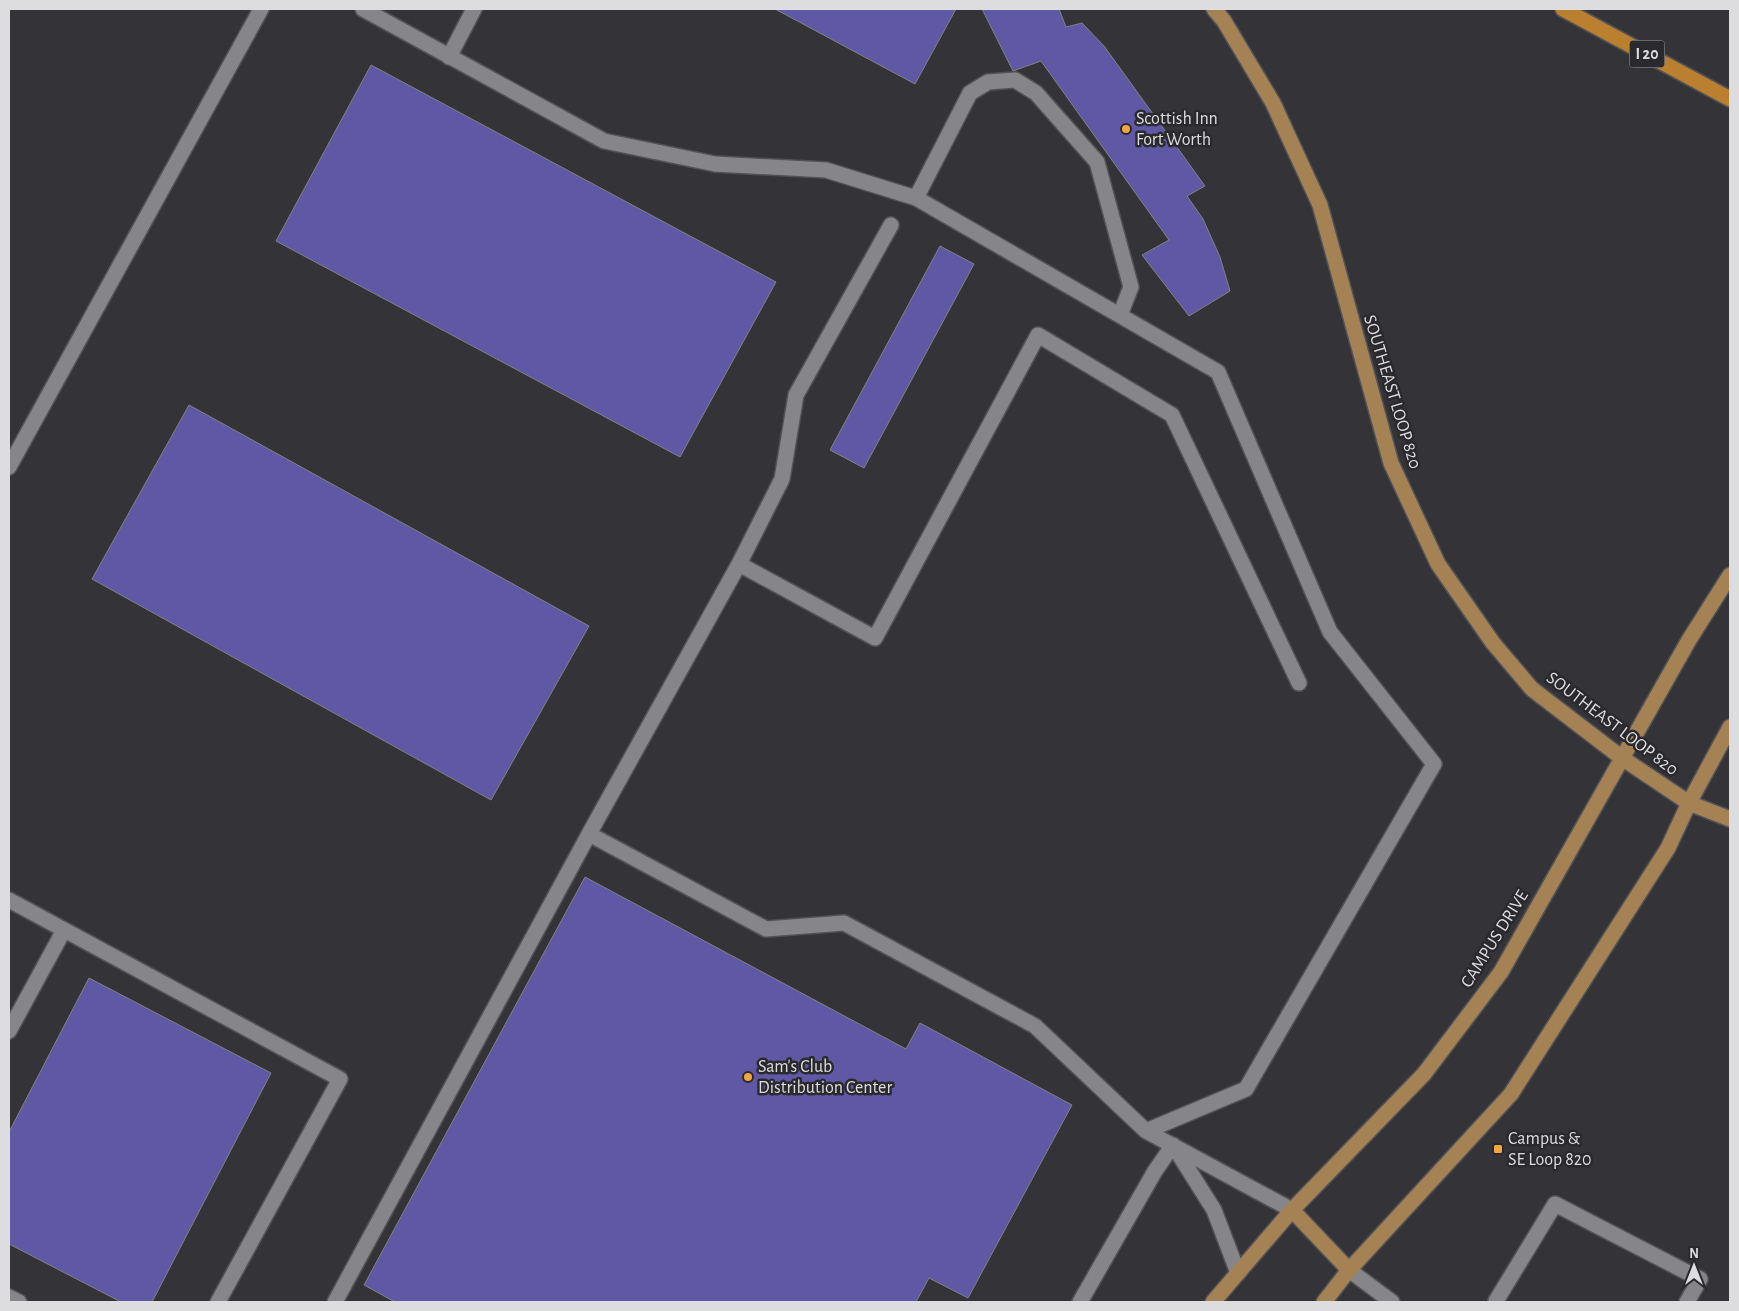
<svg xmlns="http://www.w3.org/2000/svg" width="1739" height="1311" font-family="'Alegreya Sans',sans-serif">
<rect width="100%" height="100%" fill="#343438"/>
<!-- building -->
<path fill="#6058a5" stroke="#818186" d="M775,9H956L915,84Z
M982,9H1059L1066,27L1082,23L1104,46L1205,186L1187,196L1203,219L1220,257L1230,291L1189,316L1142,255L1169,240L1041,61L1013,71Z
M371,65L776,282L680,457L276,241Z
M940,246L974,264L864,468L830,450Z
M189,405L589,626L491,800L92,579Z
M585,877L906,1049L920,1023L1072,1105L968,1298L929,1278L916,1302H395L364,1285Z
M89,978L271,1073L152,1302H121L9,1244V1132Z"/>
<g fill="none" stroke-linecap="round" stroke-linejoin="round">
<!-- minor casing -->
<g stroke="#525256" stroke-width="18">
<path id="minor" d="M363,9L604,141L715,164L826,170L916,198L1218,372L1330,632L1434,764L1246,1089L1146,1131
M449,57L474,9
M916,198L970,93L988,82L1015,80L1036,93L1097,162L1131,287L1120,315
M9,467L261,9
M739,564L875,638L1038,335L1172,415L1299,683
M589,834L739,564L782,479L796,395L891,225
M9,900L340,1079L218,1302
M9,1031L64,930
M1349,1270L1392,1302
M9,1297L19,1302
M335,1302L589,834L766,929L844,923L1035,1026L1146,1131L1292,1210
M1080,1302L1155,1171L1173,1145L1214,1210L1238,1273
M1498,1302L1496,1301L1555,1204L1700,1279L1687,1302"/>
</g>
<!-- major casing -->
<g stroke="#525256" stroke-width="18">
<path id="major" d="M1214,9L1224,21L1273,103L1320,205L1391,463L1438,564L1493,643L1532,689L1622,758L1689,803L1730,819
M1292,1210L1349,1270
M1213,1302L1292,1210L1424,1074L1501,972L1689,640L1730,575
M1324,1302L1349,1270L1511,1094L1668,848L1689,803L1730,727"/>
</g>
<!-- highway casing -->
<g stroke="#525256" stroke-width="18">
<path id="highway" d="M1563,9L1730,99"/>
</g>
<!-- minor -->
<use href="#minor" stroke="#85858a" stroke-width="15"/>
<!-- major -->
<use href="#major" stroke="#a58254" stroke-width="15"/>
<!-- highway -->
<use href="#highway" stroke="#ba8030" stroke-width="15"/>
</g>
<!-- markers -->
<g fill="#f1a63f" stroke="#2a2a2e" stroke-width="2">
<circle cx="1126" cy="129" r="5"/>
<circle cx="748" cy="1077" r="5"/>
<rect x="1493" y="1144" width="10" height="10" rx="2.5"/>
</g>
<g text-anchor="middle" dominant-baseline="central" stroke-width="5" stroke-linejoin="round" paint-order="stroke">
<!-- shield labels -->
<rect fill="#2a2a2e" stroke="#a7a7ab" stroke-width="1" x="1629.5" y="40.5" width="35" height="27" rx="4"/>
<g font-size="16" font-weight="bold" fill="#dddde0">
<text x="1647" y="54">I 20</text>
</g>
<!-- poi labels -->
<g font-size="18" fill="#dddde0" stroke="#2a2a2e" text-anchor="start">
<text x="1136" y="119">Scottish Inn<tspan x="1136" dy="21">Fort Worth</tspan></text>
<text x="758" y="1067">Sam's Club<tspan x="758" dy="21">Distribution Center</tspan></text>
<text x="1508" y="1139">Campus &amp;<tspan x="1508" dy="21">SE Loop 820</tspan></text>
</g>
<!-- street labels -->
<g font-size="18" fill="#dddde0" stroke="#2a2a2e">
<text transform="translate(1392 392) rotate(73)">SOUTHEAST LOOP 820</text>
<text transform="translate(1612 724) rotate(37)">SOUTHEAST LOOP 820</text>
<text transform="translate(1495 939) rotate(-58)">CAMPUS DRIVE</text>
</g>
</g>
<!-- border -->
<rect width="1739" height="1311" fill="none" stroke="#dddde0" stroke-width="20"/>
<!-- north arrow -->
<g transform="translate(1694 1266)" stroke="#2a2a2e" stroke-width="4" paint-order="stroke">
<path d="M0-4L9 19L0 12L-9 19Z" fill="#dddde0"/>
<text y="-8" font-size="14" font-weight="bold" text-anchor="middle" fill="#dddde0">N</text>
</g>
</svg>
